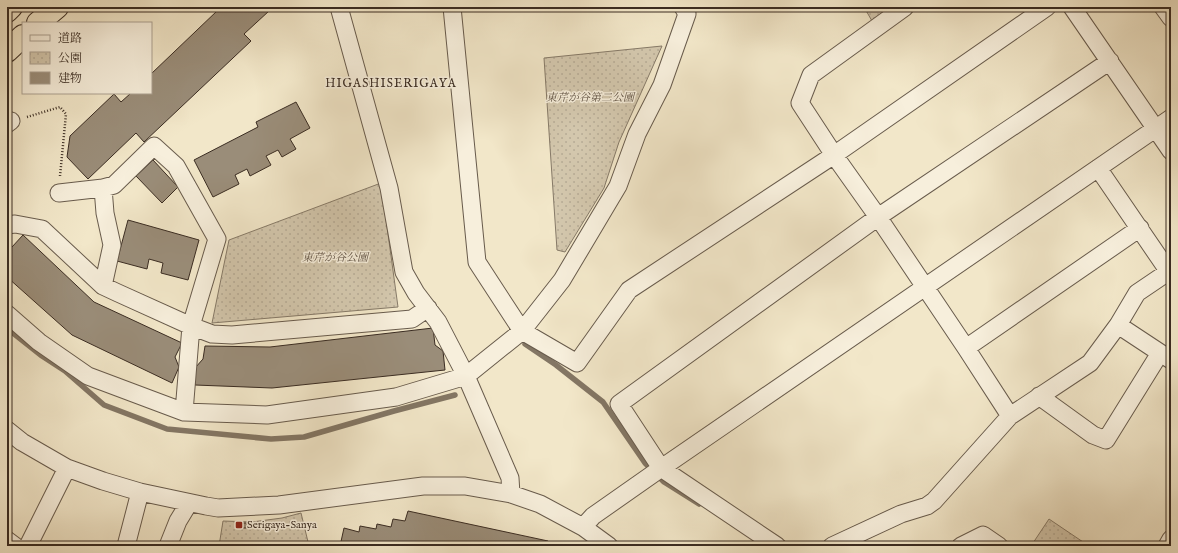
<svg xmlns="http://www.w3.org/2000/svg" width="1178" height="553" font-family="'IM FELL English','Noto Serif JP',serif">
<defs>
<pattern id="park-dots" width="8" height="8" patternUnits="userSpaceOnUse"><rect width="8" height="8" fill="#d3c7ad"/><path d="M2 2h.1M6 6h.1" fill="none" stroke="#b6ab95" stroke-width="1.8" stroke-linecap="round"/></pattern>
</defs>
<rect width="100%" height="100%" fill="#f2e7c9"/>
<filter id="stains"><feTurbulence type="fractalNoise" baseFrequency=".005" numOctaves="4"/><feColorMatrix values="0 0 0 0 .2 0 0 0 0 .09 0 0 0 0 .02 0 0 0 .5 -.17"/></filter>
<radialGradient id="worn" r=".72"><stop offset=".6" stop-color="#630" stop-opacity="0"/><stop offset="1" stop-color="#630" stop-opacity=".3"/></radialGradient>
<!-- park -->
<path fill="url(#park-dots)" stroke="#867a68" d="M864,7H892L872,21Z
M662,46L619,142L604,188L565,252L557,250L544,58Z
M381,183L398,307L212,323L229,240Z
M301,513L309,546H219L223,521L252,522L282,518Z
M1049,519L1089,546H1031Z"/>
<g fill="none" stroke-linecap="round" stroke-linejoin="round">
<!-- stream -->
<path stroke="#837664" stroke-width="5.5" d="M7,326L13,333L42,356L65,371L104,405L167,429L271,439L304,437L394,411L455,395
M525,344L556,365L603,402L645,463L664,482L699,504"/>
</g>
<!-- building -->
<path fill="#9a8d79" stroke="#3a2c22" d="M215,7H265L269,11L244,34L251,41L144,142L136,133L88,179L67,157L70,136L114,94L121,102L131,93H151V74L218,10Z
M296,102L310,128L290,139L296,149L282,157L278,150L266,156L271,165L250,176L247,169L235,175L239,184L213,197L194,160L258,127L256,122Z
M153,160L178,187L162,203L136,176Z
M128,220L199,240L188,280L161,273L163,263L149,259L147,269L117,261Z
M23,235L94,302L182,343L175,357L179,367L172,383L72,335L7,277V247H12Z
M433,328L435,345L443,351L445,370L272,388L195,385V368L203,359L205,346L270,347Z
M408,511L548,541L547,546H340L344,528L359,532L360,526L376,529L377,524L391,527L393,519L405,521Z
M236,523H248V528H236Z"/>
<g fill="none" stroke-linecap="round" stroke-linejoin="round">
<!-- minor casing -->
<g stroke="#685b4c" stroke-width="19">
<path id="minor" d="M339,7L389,188L404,272L416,293L438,322L466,376L510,478L511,494
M452,7L477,262L522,331L577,363L629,290L834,155L1047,7
M905,7L811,75L800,103L834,155L878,217L966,348L1010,416L1090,363L1118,325L1137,293L1171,270
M1072,7L1171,151
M1163,7L1171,18
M7,124L11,121
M1098,168L1169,272
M103,188L105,213L112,245L103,286
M59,193L103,188L114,185L154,146L176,166L217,239L191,326L184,412
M7,225L15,224L42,229L103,286L118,293L191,326L212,334L232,335L412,319L428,308
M7,314L39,342L88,376L184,412L267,415L396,397L466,376L522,331L562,280L618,186L637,134L662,85L687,14L683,7
M1118,325L1171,360
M966,348L1140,228
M1039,396L1093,435L1106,440L1160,353
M7,430L22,442L67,468L103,481L140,492L206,506L218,508L279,505L423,486H465L511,494L540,504L583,527L609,546
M583,527L593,516L660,469L1171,118
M7,540L15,546
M28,546L67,468
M126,546L140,492
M168,546L178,521L189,503
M777,546L661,468L619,404L878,217L1110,61
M832,546L901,514L927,506L934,501L1010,416
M961,546L983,535L999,546
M1167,546L1171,539"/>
</g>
<!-- highway casing -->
<g stroke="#3a2c22" stroke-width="24">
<path id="highway" d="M7,11L11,7
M38,23L57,7
M7,51L23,36"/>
</g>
<!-- path -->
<path stroke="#3a2c22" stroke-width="2.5" stroke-dasharray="1 2" stroke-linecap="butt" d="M27,117L60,107L66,114L60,176"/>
<!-- minor -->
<use href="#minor" stroke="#f7efdc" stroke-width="17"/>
<!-- highway -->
<use href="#highway" stroke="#f2e7c9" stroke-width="22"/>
</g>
<!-- markers -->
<rect fill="#8f2418" stroke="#f7efdc" stroke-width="1.5" x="235" y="521" width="8" height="8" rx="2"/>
<g text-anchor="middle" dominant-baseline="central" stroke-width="3" stroke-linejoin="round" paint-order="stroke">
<!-- park labels -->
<g font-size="11" font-style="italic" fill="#605345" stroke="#f7efdc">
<text x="590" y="98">東芹が谷第二公園</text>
<text x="335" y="258">東芹が谷公園</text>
</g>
<!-- poi labels -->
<g font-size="11" fill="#3a2c22" stroke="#f7efdc" text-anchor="start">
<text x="247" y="525">Serigaya-Sanya</text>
</g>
<!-- neighbourhood labels -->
<g font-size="12" letter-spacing="1" fill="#3a2c22" stroke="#f7efdc">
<text x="391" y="83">HIGASHISERIGAYA</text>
</g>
</g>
<!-- margin -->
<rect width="1178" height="553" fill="none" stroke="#f2e7c9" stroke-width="24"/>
<rect x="8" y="8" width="1162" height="537" fill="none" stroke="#3a2c22" stroke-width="2"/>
<rect x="12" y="12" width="1154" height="529" fill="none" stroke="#3a2c22"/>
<!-- legend -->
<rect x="22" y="22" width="130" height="72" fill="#f7efdc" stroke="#aba192"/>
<rect x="30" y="35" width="20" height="6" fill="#f7efdc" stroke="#aba192"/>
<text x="58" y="42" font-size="12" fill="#3a2c22">道路</text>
<rect x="30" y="52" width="20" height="12" fill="url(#park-dots)" stroke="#aba192"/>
<text x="58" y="62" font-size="12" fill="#3a2c22">公園</text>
<rect x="30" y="72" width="20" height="12" fill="#9a8d79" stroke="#aba192"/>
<text x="58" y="82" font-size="12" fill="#3a2c22">建物</text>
<rect width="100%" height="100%" filter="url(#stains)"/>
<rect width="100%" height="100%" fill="url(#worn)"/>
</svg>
